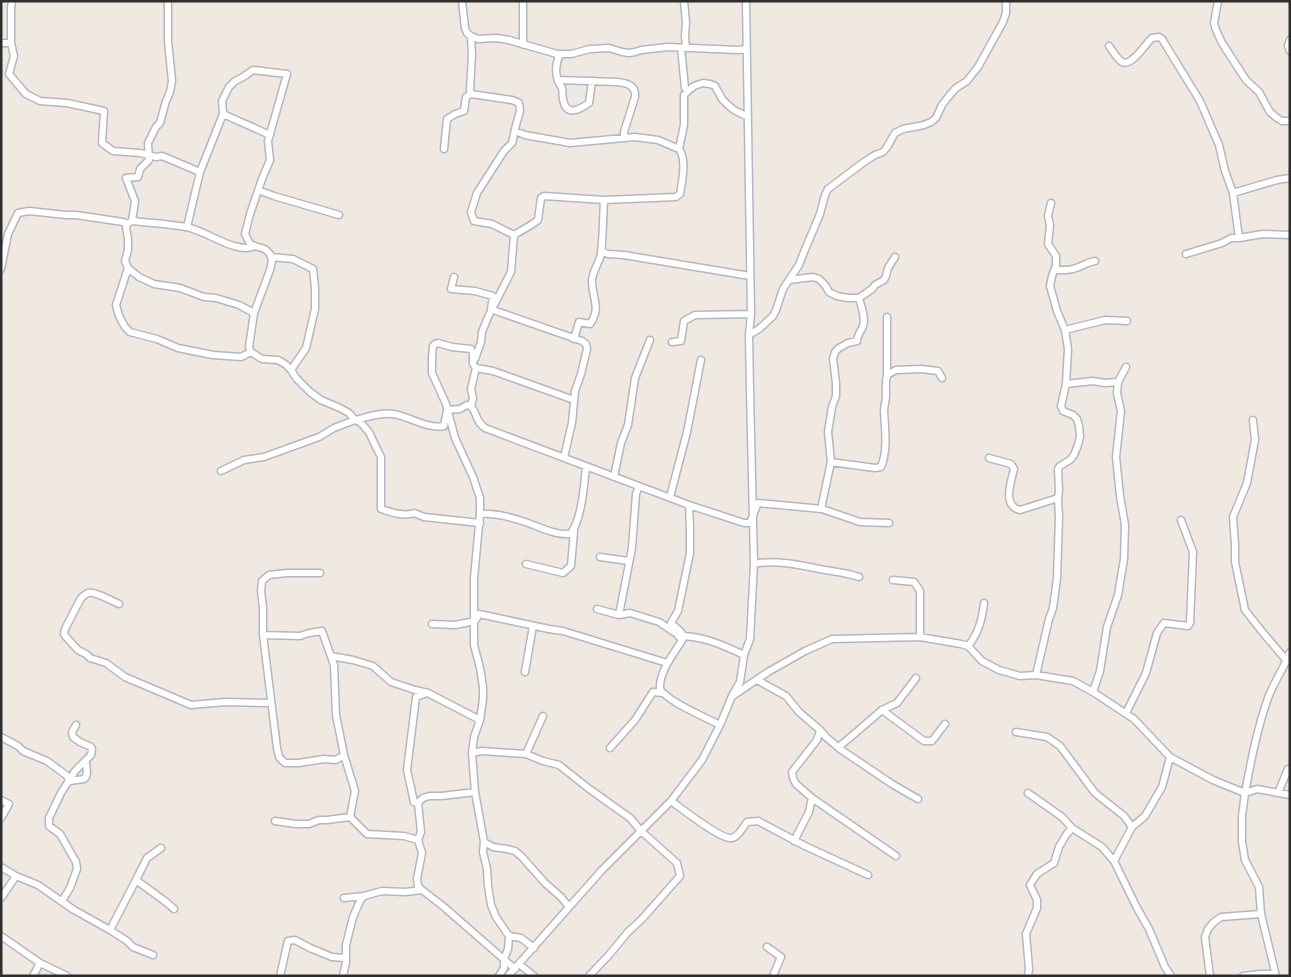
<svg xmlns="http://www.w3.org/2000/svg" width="1291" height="977" font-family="'Alegreya Sans',sans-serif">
<rect width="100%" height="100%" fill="#efe9e1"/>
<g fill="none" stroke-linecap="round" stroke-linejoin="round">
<!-- minor casing -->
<g stroke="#b4b7c1" stroke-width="9">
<path id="minor" d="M12,1L11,7V43L14,56L9,74L26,94L40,101L67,103L104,111L102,143L113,151L140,153L156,157L162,156L200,172L187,227
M462,1L465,28L467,33L471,36L478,39L497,38L509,40L557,54H571L590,49L609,48L622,52L629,53L635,52L641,50L668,47L738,50L746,49
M523,1V38L524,45
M684,1L686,22L685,36L686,48
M1218,1L1214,23L1216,30L1222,43L1246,80L1259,92L1270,112L1277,118L1282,121H1290
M471,36L472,55L470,90L471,94L512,100L519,103L520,111L516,125L512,143L504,151L477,193L471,212L474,221L492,224L514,235
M1290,40L1288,46L1290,51
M1,43H11
M1109,46C1113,51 1116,58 1122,62C1132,67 1145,44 1152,38L1159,37L1162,39L1200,101L1219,145L1225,171L1233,193L1239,238
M681,48L685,88L688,91
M560,54C556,62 555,72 558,81C558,82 561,86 562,88C563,91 562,96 563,99C566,117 579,110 589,103L592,81
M558,80L617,82C627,83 636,85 635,97L624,132V138
M223,114L270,135
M515,131L525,135L570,143L635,137L658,140L679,149
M444,149L447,119L455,114L464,111L466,97L471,94
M200,172L223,114L222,101L229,87L235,81L243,77L253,70L287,74L268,141L270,160L262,179L250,214L245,234L250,244L255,246L265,249L270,254L272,261L270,270L254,313L249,347L251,352L262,359L278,360L285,364L291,370L297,379L310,392L321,400L340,408L349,413L355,420C368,417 381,412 394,414C411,417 426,429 444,426L447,411
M258,190L274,196L339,215
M1233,193L1277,180L1290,178
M132,221C150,223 169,224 186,227C206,230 236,255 255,246
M127,224L132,221L135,201L126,178L138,177L140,169L149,160L148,143L156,127L160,123L166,101L170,92L172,81L168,41V3L167,1
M514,235L531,225L538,220L541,198L544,196L604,200L676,197L680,194C682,182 687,159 679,149L684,125V95L688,91L694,86L703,83L710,84L715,86L722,99L728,105L734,110L748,117
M601,251L608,254L624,255L750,276
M1186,254L1222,243L1231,238H1239L1263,234L1290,235
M271,257L293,259L313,269L315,288V309L306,348L291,370
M128,268L116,305L119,316L125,327L130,332L157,339L178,348L213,355L241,357L251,352
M1,269L8,234L18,213L29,211L66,215H76L123,222L127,224L126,227L128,239V250L125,261L128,268L139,277L154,284L180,288L204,297L216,298L239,305L254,313
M1055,270C1062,270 1069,271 1076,268C1083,266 1087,262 1095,261
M454,277L451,289L475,291L493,296L491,309L496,311L582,341L586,344L587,349L581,374L575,391L572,423L564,457
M789,280L813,277L819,279L825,285L829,292L837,296L848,298H859L872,289L875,285L884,280L886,276L888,268L895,257
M1065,330L1105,320L1127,321
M749,335L759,329L773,316L776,310L783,289L799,265L804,252L820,214L825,195L828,189L864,162L875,155L883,152L887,147L895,133L903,129L924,125L931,122L936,118L942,105L949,96L956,88L967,81L978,67L1003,22L1006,13V1
M574,339L579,322L590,324C601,308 593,300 592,283C591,273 599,264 601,254C603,237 603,218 604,200
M672,342L681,341L684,321L695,315L751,314
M475,359L481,342L482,332L488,317L511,272L514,235
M476,368L493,371L574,400
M887,375V317
M1066,384L1093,381L1105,383L1118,382
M471,406L473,398L471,389L476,368L473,364V353L471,349L452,347L438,343L435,344L433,346L432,357V373L446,404L455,438L473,477L480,498V514L474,578V645L480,668L483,687V699L480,720L474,737L472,753L475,792L484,842L483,852L487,869L488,886L491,905L496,917L509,936L508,949L504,959V968L499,976
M471,406C478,415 475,421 485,428L689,505L744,523H750L758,503L822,509L860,522L889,523
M447,410L460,409L467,405L471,406
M1253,420L1255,440L1247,483L1233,517L1235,544V562L1245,610L1264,634L1287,661
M989,458L1011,464L1014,469C1011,482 1002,506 1020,510L1058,498
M831,462L875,468L881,467C888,450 885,429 884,411C884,406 886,401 886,395C886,388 885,383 887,375L896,370L921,369L938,371L942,378
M221,471L244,460L264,457L319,437L334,428L355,420L360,422L369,432L375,445L381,457V509C391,512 403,517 414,513L424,517L480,523
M614,477L621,443L628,425L635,378L650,340
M670,497L687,432L701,360
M822,509V504L831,462L828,432L832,407L836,396V383L833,359L835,352L839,348L848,343L857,341C857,335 861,332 863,326C866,318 861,306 859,298
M480,514C495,513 514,518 528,523C542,528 555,535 570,534C582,521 584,484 586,467
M600,557L629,561
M526,564L563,573L571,566L574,531
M754,564C775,559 804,566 825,570C837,572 848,573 859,577
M320,573H287L269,575L262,581L261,591L263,608V635L277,748L279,757L285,763H299L324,759L336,760L344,755
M893,580L914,582L920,591V637
M119,604C112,601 95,591 88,593C85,594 84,596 81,598L65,629L64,634L67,638L78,650L86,654L90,658L106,663L125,677L191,705L225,702L271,703
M597,609L619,615L630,613L659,622L677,634L682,640L684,636C705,637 725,646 744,655
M619,615L632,548L636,494L639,486
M432,624L455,625L475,621L479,614L549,629L563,631L667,663
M263,635L300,636L309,633L322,631L334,665L336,715L344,755L355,791L350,817
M684,636L680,631L671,623L678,611L690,553V527L689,505
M682,640C674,654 659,671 660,689C668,702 705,717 720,725
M968,646C979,633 982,619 984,603
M1290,652C1284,668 1274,682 1268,698C1257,729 1251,761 1245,793L1257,789L1290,795
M331,656L353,660L373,666L391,682L415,690L428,693L480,720
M525,672L533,626
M1036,675L1049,619L1053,608L1057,578L1059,518L1058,498L1059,490L1058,469L1060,466L1070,460L1074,455L1078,445L1080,436L1079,426L1077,419L1073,415L1063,411L1061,406L1066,384L1068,349L1065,330L1057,311L1050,286L1052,276L1056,266V256L1048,244L1050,225L1048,216L1051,203
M757,680L786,696L799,712L820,730L826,737L840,749L892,784L918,799
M1093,692L1100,671L1107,627L1118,595L1124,559L1125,525L1120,496L1116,457L1121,411L1117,393L1118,382L1126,367
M734,695L768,672L805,651L832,639L920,637L961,644L968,646L982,661L999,670L1020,676L1036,675L1073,681L1093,692L1134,719L1170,757L1213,780L1245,793L1242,816V842L1245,860L1259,887L1261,914L1276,976
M882,710L924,741H932L945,724
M1126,713L1146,673L1157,633L1164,623L1188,626L1190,623L1193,552L1181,520
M820,730L817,740L792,772L793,778L796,784L812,798L896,856
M1016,732L1047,737L1060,746L1095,793L1124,816L1132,827
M1,737L18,746L23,751L47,761L66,775L70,781
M610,748L635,720L653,692L662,693
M840,749L841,745L853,735L882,710L897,703L916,678
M472,753L482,751L526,754L543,761L559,765L588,788L630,818L641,831L677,863L680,876L642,919L628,932L609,955L589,976
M526,754L543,716
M70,781L84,779C89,775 86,768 86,762
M475,792L442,796H429L423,798L418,803L421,832L418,840L422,853L417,879L418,886L422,890L444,907L515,969
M1028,793L1062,817L1072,828L1102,847L1114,861L1137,908L1149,929L1165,967L1171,976
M1278,793L1288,769
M1,800L9,804L1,818
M671,801C681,808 720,839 731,838C738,838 743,827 747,822L758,821L805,846L868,875
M418,803L414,802L407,770L416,697L427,693
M350,817L367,834L404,836L418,840
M275,821L296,824H309L319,820H327L350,817
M794,841L809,812L812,798
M484,842L493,847L507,849L515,851L522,857L545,883L561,897L569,907
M1114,861L1132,827L1145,816L1162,787L1170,757
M1,867L16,876L38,885L74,910L110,930L127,941L133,947L153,955
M136,880L166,902L174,909
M1,898L16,876
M344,898L364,896
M62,901L70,888L77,869L76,862L60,834L49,826V818L61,793L75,771L91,755L92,749L91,747L80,742L73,737L72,732L76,725
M110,930L136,880L147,858L161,848
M1,936L40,963L67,976
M509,936L521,938L534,948
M767,947L781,957L773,976
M519,964L534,976
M33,976L40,963
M280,976L288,941L295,940L310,948L332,957L345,958
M343,976L346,962V945L353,917L360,901L364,896L382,891L405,892L422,890
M508,976L602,870L671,801L702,760L720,725L732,696L740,682L744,655L750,639L754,564L750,391L749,335L751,314L746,1
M1028,976L1029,969L1026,934L1037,908V900L1030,885L1037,874L1054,863L1059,847L1066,835L1072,828
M1210,976L1205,937L1208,929L1213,923L1221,917L1261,914
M1243,976L1260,974H1275"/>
</g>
<!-- minor -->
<use href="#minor" stroke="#fff" stroke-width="6"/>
</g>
<!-- border -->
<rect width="1291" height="977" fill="none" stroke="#2e2e2e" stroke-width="5"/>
</svg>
